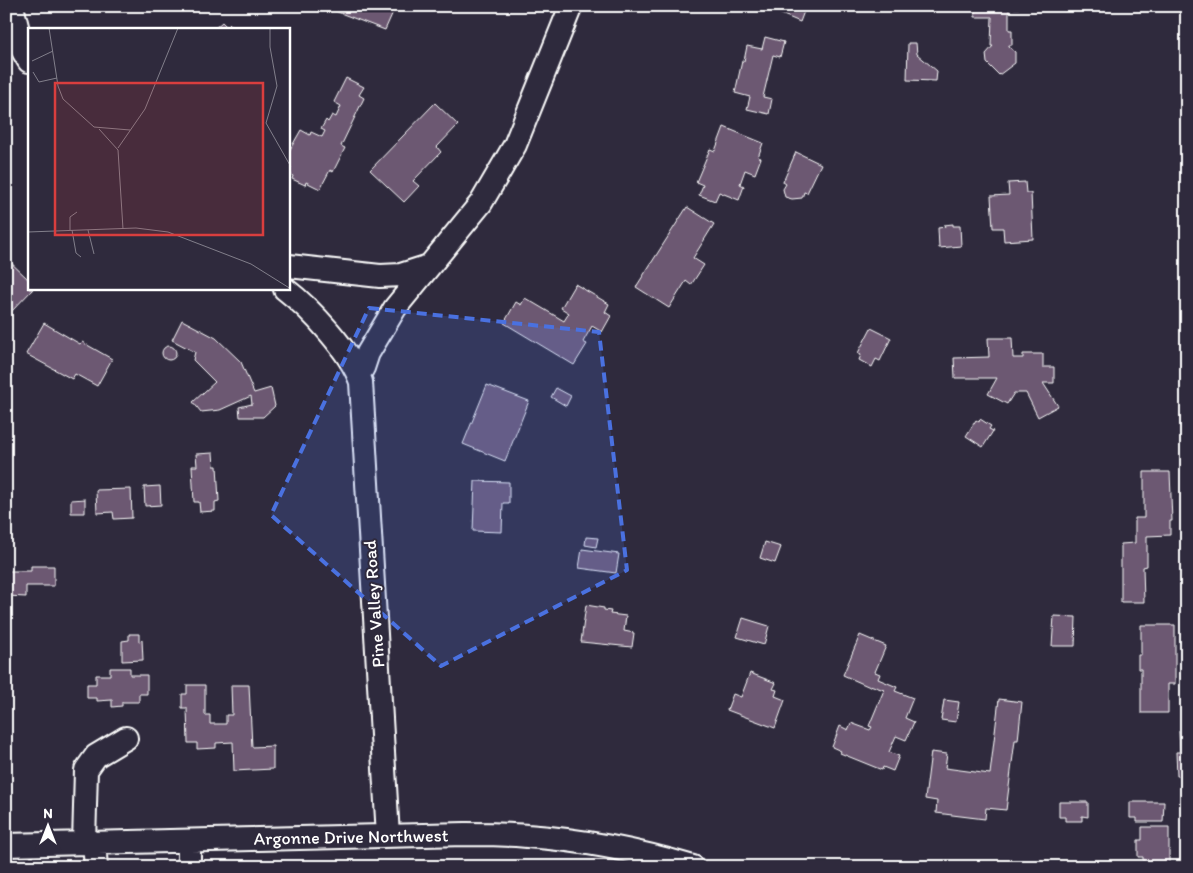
<svg xmlns="http://www.w3.org/2000/svg" width="1193" height="873" font-family="Itim,sans-serif">
<rect width="100%" height="100%" fill="#2f2a3d"/>
<filter id="ink" filterUnits="userSpaceOnUse"><feTurbulence type="fractalNoise" baseFrequency=".02" numOctaves="2"/><feDisplacementMap in="SourceGraphic" scale="10" xChannelSelector="R" yChannelSelector="G"/><feConvolveMatrix kernelMatrix="1 2 1 2 8 2 1 2 1" color-interpolation-filters="sRGB"/></filter>
<g filter="url(#ink)">
<!-- building -->
<path fill="#6c5972" stroke="#fff" d="M337,6H399L396,13L393,12L385,30L335,11Z
M762,6H806L800,22Z
M975,6H1019V8H1009V30H1012V45H1009V47L1015,52V63L999,75L987,63L986,54L993,46H991L992,17H975Z
M222,22L227,27L230,24L234,29H214Z
M765,37L784,42L780,57L773,55L763,97L772,99L769,114L747,109L750,97L735,93L742,61H744L747,46L762,49Z
M908,43H916L917,54L937,71L936,81L907,80Z
M346,78L364,87L359,95L364,98L341,146L345,148L333,172L330,170L320,189L306,182L305,185L292,179L293,176L289,173V151L301,130L310,135L311,132L322,137L325,131L321,129L326,120L328,122L332,115L336,117L341,106L334,102Z
M435,103L458,125L437,147L441,152L413,181L419,186L404,202L370,170Z
M724,127L763,143L758,157L761,158L755,174L745,170L740,184L744,186L739,200L719,192L715,201L699,195L703,185L696,182L710,149L715,151Z
M796,152L821,164L807,193L804,192L802,198L792,199L785,197L783,189L786,184L783,182Z
M1025,182L1026,193H1031L1033,239L1004,241L1003,228H993L991,196L1009,195L1008,183Z
M687,207L714,224L693,258L704,265L691,285L686,281L669,308L636,287Z
M953,224V226H960L961,246L939,248L938,228L945,227L944,225Z
M6,258L29,280V289H33L10,313L6,309Z
M575,284L609,304L605,312L611,316L602,332L592,326L583,342L587,344L574,365L504,323L516,302L521,305L525,298L564,321L569,313L561,308Z
M182,320L216,338L241,362L254,393L271,388L275,406L263,417H240L239,407L252,404L251,396L220,410L201,412L193,402L215,382L193,360L195,352L172,340Z
M44,323L80,344L82,342L112,359L97,386L75,374L72,379L26,354Z
M871,328L891,338L880,361L876,359L872,367L859,360L861,355L858,353Z
M988,338H1012L1013,358H1023V354H1043V367H1054V383H1043L1058,406L1038,417L1026,393H1014L1007,404L988,394L997,378H955L954,358L989,357Z
M162 353a7 7 0 1 1 14 0a7 7 0 1 1-14 0Z
M487,385L529,401L505,461L463,444Z
M556,388L571,396L566,406L551,397Z
M980,419L991,426L989,429L993,431L983,447L966,436L976,420L979,422Z
M213,453L214,466H217L219,501L215,502V511L200,512L199,502H194L192,466H197L196,454Z
M1144,472H1170L1172,521H1170V535L1147,536V566L1143,567L1144,602H1121V544L1135,543V518H1144Z
M475,481L509,482V503H503L502,532L473,531Z
M160,486L161,505L145,506L144,487Z
M131,489L132,518L114,519L113,512L97,513L96,490Z
M85,499V513H71V500Z
M586,537L598,538L596,547L585,545Z
M765,542L781,547L775,563L760,558Z
M582,549L619,554L616,573L579,568Z
M31,566H54V586H26V597L6,596V571H31Z
M586,605L604,608V610L611,611L610,614L626,616L624,631L634,633L632,647L581,642Z
M1054,616L1076,617L1075,646H1052Z
M743,618L769,626L764,645L737,637Z
M1141,625H1175V684H1168V713H1141V669H1138V655H1141Z
M129,634H139V641L142,640L143,660L122,661V641L129,640Z
M860,635L886,646L875,672L880,674L878,679L897,687L895,691L913,698L905,718L914,722L906,740L896,736L889,752L899,756L893,771L883,767L882,770L840,753L841,751L832,747L840,726L848,730L851,723L870,730L872,727L869,726L884,690L870,685V687L843,675Z
M110,668H130V675H147V694H139V702H122V706L112,707V700L97,701V698H87V684H96V675H110Z
M750,673L776,683L773,689L777,690L775,696L785,700L775,728L727,710L733,694L741,697Z
M187,685H205V715H210V724H226V715H232L231,685H249L252,747L273,746V769L234,771L233,742L216,743V748L197,749V743H188L187,708H182V694H187Z
M999,699L1022,702L1018,740H1015L1006,810L986,808L985,819L936,813L937,801L925,799L931,752L947,754L945,768L990,774Z
M944,700L959,702L956,722L941,720Z
M1179,731H1187V776H1177L1176,752H1180Z
M1059,802H1088V817L1082,816V821H1065V817H1059Z
M1130,802H1164L1163,822H1137V818H1130Z
M1142,827H1169V867H1112V864H1139V867H1143V857H1138V840H1142Z"/>
<g fill="none" stroke-linecap="round" stroke-linejoin="round">
<!-- minor casing -->
<g stroke="#fff" stroke-width="26">
<path id="minor" d="M12,6L23,51L29,61
M289,266L380,276L401,275L429,266
M285,289C311,309 351,352 361,382L388,836
M357,372L363,368L368,353L395,308L481,203L515,145L571,6
M84,843L86,770L96,756L126,738
M94,843L96,867
M6,845L465,834C485,834 506,834 527,836C583,840 639,851 693,867
M189,867V841"/>
</g>
<!-- minor -->
<use href="#minor" stroke="#2f2a3d" stroke-width="22"/>
</g>
</g>
<!-- marked area -->
<path fill="#4a71e0" fill-opacity="0.2" stroke="#4a71e0" stroke-width="4" stroke-dasharray="10 6" stroke-linejoin="round" d="M369,308L599,332L627,570L441,666L271,515Z"/>
<g text-anchor="middle" dominant-baseline="central" stroke-width="4" stroke-linejoin="round" paint-order="stroke">
<!-- street labels -->
<g font-size="18" fill="#fff" stroke="#2f2a3d">
<text transform="translate(374 604) rotate(-94)">Pine Valley Road</text>
<text transform="translate(351 837) rotate(-1)">Argonne Drive Northwest</text>
</g>
</g>
<!-- overview -->
<g transform="translate(28 28)">
<rect width="262" height="262" fill="#2f2a3d"/>
<path fill="none" stroke="#827f8b" stroke-width="1" d="M21,0L30,58L35,71L66,99L102,102M242,0V19L249,58L238,95L263,139M4,33L25,23M5,44L11,54L29,50M71,101L90,122L95,201M90,120L117,81L150,0M42,202V189L49,184M44,202L48,225L53,229M60,202L66,226M0,204L108,200L140,204L223,236L263,261"/>
<path fill="#da3e3e" fill-opacity="0.15" stroke="#da3e3e" stroke-width="2.5" d="M27,55H235V207H27Z"/>
<rect width="262" height="262" fill="none" stroke="#fff" stroke-width="2.5"/>
</g>
<!-- margin -->
<rect width="1193" height="873" fill="none" stroke="#2f2a3d" stroke-width="25"/>
<rect x="12" y="12" width="1168" height="848" fill="none" stroke="#fff" stroke-width="2" filter="url(#ink)"/>
<!-- north arrow -->
<g transform="translate(48 826)" stroke="#2f2a3d" stroke-width="4" paint-order="stroke">
<path d="M0-4L9 19L0 12L-9 19Z" fill="#ffffff"/>
<text y="-8" font-size="14" font-weight="bold" text-anchor="middle" fill="#ffffff">N</text>
</g>
</svg>
